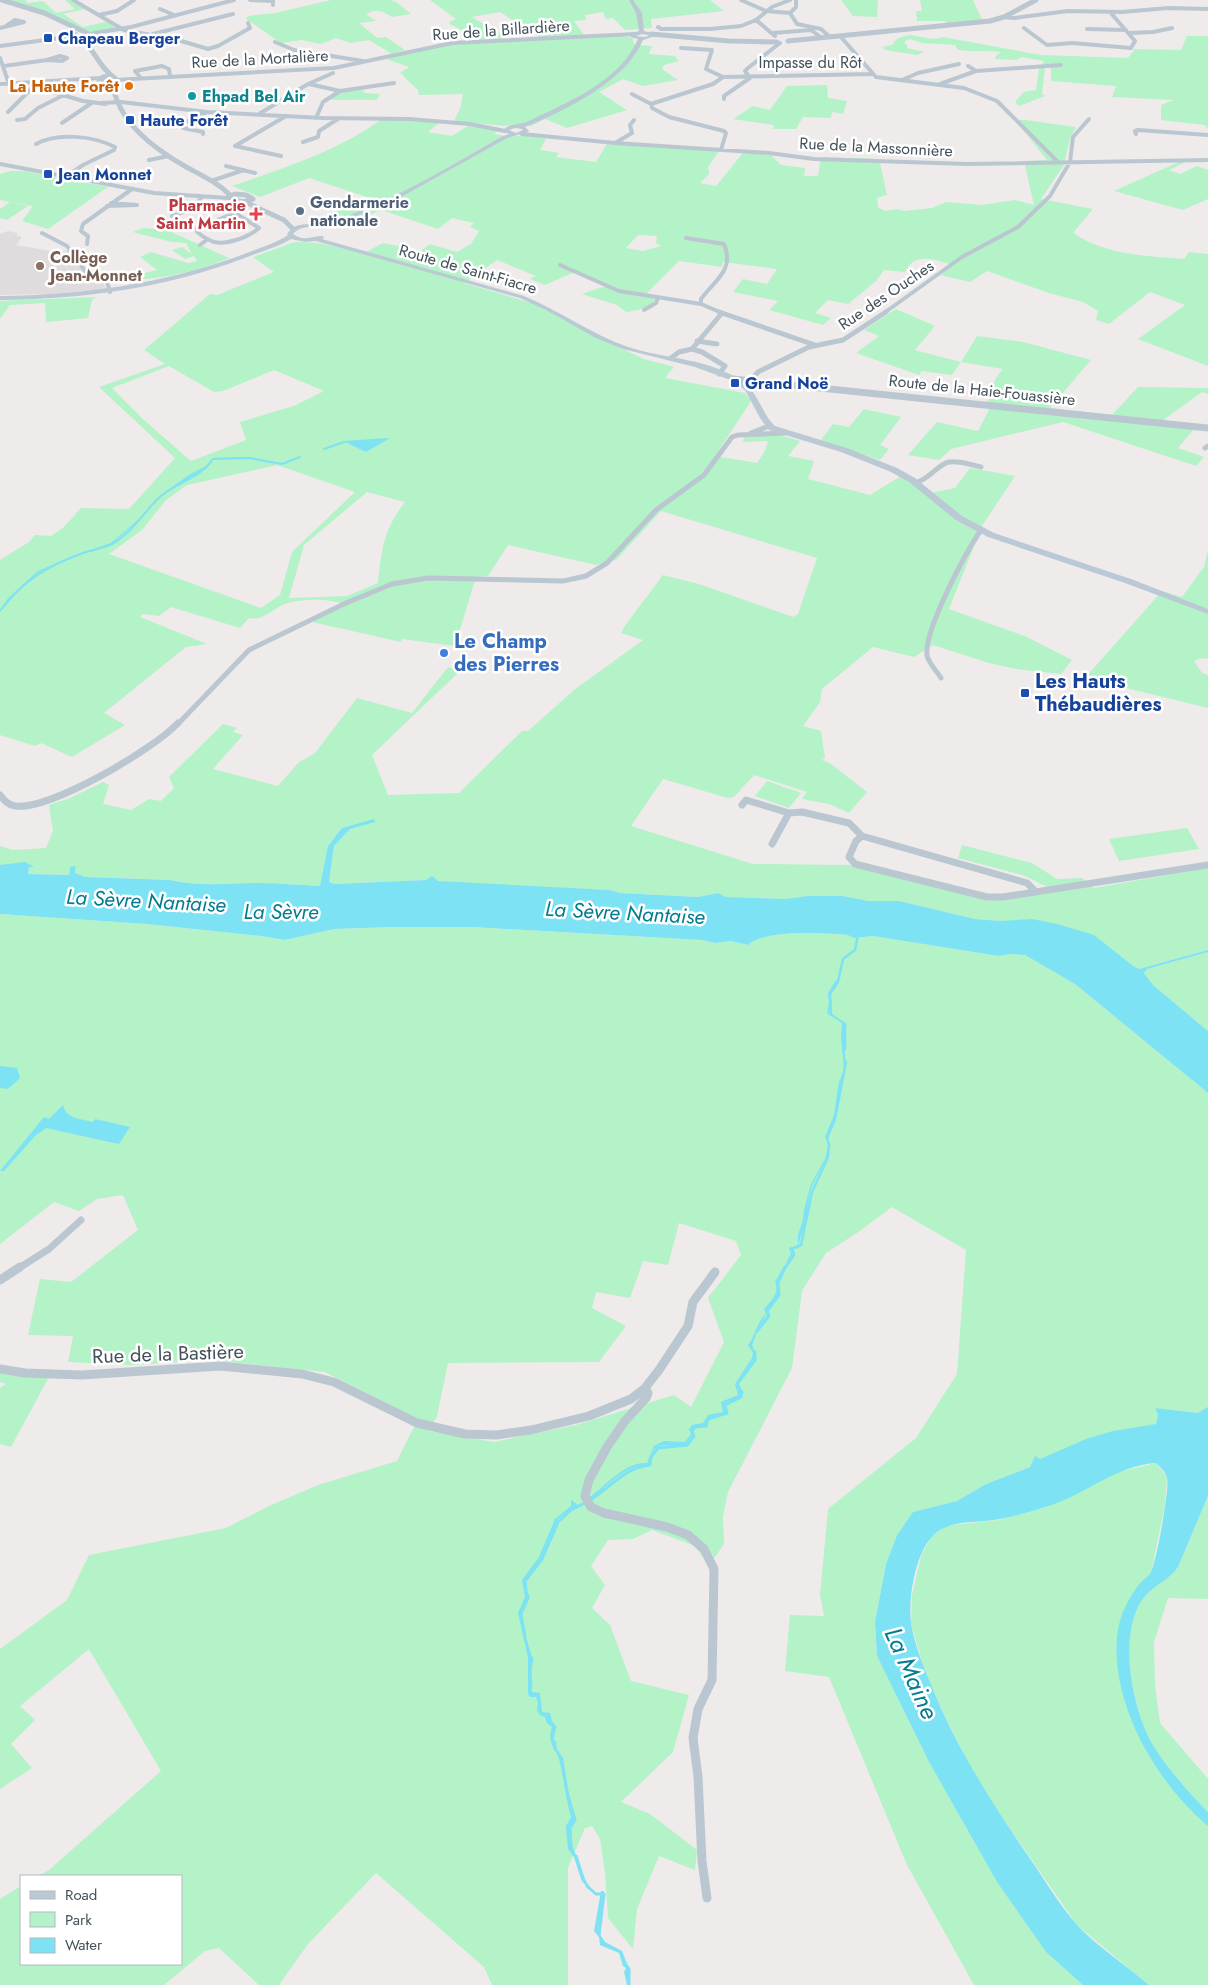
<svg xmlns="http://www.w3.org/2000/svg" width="1208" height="1985" font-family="Jost,sans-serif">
<rect width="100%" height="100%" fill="#efebeb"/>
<!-- education -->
<path fill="#e0dcdd" d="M8,231L17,233V236L22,237L16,245L57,252L68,250L86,276L103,282L106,289L54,294L0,295V234Z"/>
<!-- green -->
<path fill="#b4f2c7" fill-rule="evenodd" d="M9,0H25L28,3L43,1L56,13L75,9L65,0H70L85,9L63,14L83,27L106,22L115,27C92,42 59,18 38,9C29,6 19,3 9,0Z
M331,0H391L396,2L411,14L392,17C382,11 377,8 366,14L376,21L359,23L377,38L386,37L405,50L392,54L369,40L350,43L336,38L321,44L302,40L281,43L246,19L248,16L275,13Z
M430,0H710L724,11L651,19L652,28L625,30L613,18L606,19L603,12L585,15L586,20L574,21L586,38L622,36L632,38L635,45L652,46L649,54L675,56L679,61L664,65L662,69L678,80L643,86L623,79L599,92L627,110L567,128L545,119L531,126L518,124L506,126L454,121L460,109L463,94L419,95L418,90L400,73L409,67L386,59L443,45L542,39L500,12L472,17L507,38L481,40L450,24L449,22L456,19Z
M841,0H878L877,17L853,16Z
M920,0H973L982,20L949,25L945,21H917L916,11H922Z
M912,35C922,37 933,41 943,37L1041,55L1128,58L1135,49L1181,50L1187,36H1208V129L1205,125L1161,120V105L1174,100L1112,97L1116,86L1051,81V68H1045L1042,94L1045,96L1019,106L1015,102L1024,92L1036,90L1039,69L1041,68L1044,61L1021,57L1017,60L996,59L995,57L1001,52C986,50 973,52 958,50L955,45L923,43L909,39L904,42L907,45V48L924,52L917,55L885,50L882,47L892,45C896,37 904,36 912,35Z
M827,85L828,98L847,101L843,114L832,112L831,118L803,117L796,129H773L774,125L733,119L753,106L770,110L787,86Z
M360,87L365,93L380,94L377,100C360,99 344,101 327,99L340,91Z
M382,119L439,123L428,132L452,136L469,125L497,131L494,134L510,137L525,135L546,139L540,150L559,153L556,157L596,162L607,144L719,151L708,167L709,174L700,183L716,186L743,153L771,155L781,165L805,168L804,176H818L821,157L879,159L887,195L877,198L878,207L885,211L898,209L904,211L932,208L946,202L982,205L1015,200L1034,205L1024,161L1047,160L1015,120H1025L1076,127L1070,138L1064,165L1041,199L1093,209L1073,233C1106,255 1145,256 1184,259L1189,252L1208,254V366L1138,339L1185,305L1150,292L1109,324L1096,320L1098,311L1083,302L1049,293L987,271L970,282L941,275L953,265C936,260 914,251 905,272L884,270L876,281L848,304L828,300L815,313L831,318L823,325L769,310L778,301L733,292L743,279L767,284L777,269L723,262L722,267L679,261L644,296L656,299C649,309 638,310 626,312L617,305L582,294L609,285L577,271L545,285L530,279L536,276L497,260L464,283L535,304L601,339L644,359L674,367L665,378L745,393L751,401L715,456L757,463L765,451L768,441L743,442L744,436L780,435L800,441L788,456L814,461L808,479L870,495L901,476L926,494L955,488L970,468L1015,476L982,526L949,609L1027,637L1072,660L1061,674L1016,669L989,663L933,645L914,657L873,647L822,689L820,702L803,726L821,731L825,758L822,760L831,764L867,792L849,813L829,804L802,799L807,792L754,775L734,797L728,798L663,779L631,826L753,864L849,865L990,900L1055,891L1025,876L958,858L962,845L1032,863L1057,879L1082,878L1094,888L1208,868V950L1139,969L1001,921L975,919L899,901H868L843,896H807L786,899L726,897L718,893L698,897L620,893L610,890L467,884L438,881L432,876L426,880L334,884L329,882L334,846L350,829L374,822V820L342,828L328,846L321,886C300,885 279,883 259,883C229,883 199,887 170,880L85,877L75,873L76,867H70L69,875L28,874L29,867L0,865V846L13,850L46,848L53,831L49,805L70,798L103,782L109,785L103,804L131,810L149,799L161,801L174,788L169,777L223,724L237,728L233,732L243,735L213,769L278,786L298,763L315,753L357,698L412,713L448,667L461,670L372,755L388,795L459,793L522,731H528L574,690L643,640L621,633L624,627L663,575L699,584L793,617L798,614L817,558L661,511L616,560L596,565L508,545L488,576L476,577L455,646L402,639L401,642L312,622L345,605C332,598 305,599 291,602C275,605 265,622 249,618L240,628L171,607L159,616L143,614L140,617L207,644L186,647L104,713L125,725L72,757L41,743L35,746L0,735V560L29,542L35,535L51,536L64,527L81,508L129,509L175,458L99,387L165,364L144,350L210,294L217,295L274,272L253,257L295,242L319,243L364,253L383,243L421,251L430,244L457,252L471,244L479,231L470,227L474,223L452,218L438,229L381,210L337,228L324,222H314L367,197L309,178L260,197L232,186C284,168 338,151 382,119ZM638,235L657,236L656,243L661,246L643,251L626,248ZM169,366L214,392L223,391L274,370L324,391L294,406L240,422L246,440L191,461L144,420L112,388ZM277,465L355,492L292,552L280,595L261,608L109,554L142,530L166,500L187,485ZM367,492L405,502C383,531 382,548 378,583L347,596L289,598L304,545Z
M1181,161L1186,162L1169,170L1180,174L1197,166L1208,170V199L1183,210L1114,191Z
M10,171H24L108,187L48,229L22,221L33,206L12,202L28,206L7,220L0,218V209L10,202L0,200V174Z
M143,228L167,230L229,258C199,271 169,277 136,280L134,276L157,270L140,257L151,252L188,263L197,261L194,256L185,259L172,250L182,247L192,254L186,243L172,242L133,232Z
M96,297L92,300L88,318L46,322L45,303L10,305L0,319V301Z
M896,309L935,326L915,350L961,362L977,336L1023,342L1091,360L1050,408L1112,415L1138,387L1208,388V394L1202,392L1162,421L1194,429L1178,448L1204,457L1196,466L1063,422L951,449L939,460L908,455L937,422L978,431L992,404L987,402L996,378L1003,369L961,362L952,375L922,371L919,375L856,353L879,336L864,330Z
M864,409L901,417L880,445L889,449L880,460L821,440L833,424L849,427Z
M1208,550V659L1202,658L1194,661L1202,673L1208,675V708L1085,678L1162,591L1182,597L1204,567Z
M767,781L801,793L789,808L755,796Z
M1187,828L1199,849L1119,861L1109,839Z
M0,914L147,924L261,936L285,940L334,929L392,927H472L702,940L715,943L731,941L748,945C765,929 825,933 849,935L854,938L873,936L999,956L1010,954L1025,955L1075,984L1208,1093V1408L1198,1413L1155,1408L1158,1415L1156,1424L1056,1453L1040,1459L1030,1467L986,1484L957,1501L913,1512L897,1535L886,1564L875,1622L877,1656L929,1762L997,1882L1046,1952L1083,1985H974L907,1865L829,1677L785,1671L790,1615L824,1616L820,1595L828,1509L916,1438L957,1374L966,1250L892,1207L857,1233L826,1253L802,1291L792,1368L728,1492L723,1516L724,1544L716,1556L707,1563L695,1546L652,1530L633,1539L608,1540L591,1566L605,1585L592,1608L610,1625L631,1681L689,1695L673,1752L621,1802L650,1814L697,1850L695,1870L659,1856L637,1909L633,1949L608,1918L605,1872L600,1839L592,1826L585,1828L568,1868V1985H492L484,1967L376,1873L308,1944L279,1985H259L219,1948L205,1951L164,1985H0V1899L21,1886V1964H181V1876H38L49,1870L161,1771L89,1649L20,1706L35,1720L11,1744L32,1768L0,1789V1649L67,1600L89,1555L226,1528L269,1506L318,1485L397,1461L418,1419L325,1372L210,1360L132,1365L68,1362L73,1336L28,1335L40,1279L71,1282L138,1230L123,1195L97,1199L79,1211L54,1202L0,1244ZM679,1223L736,1241L741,1255L708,1298L724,1342L691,1407L674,1395L576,1425L494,1442L429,1431L437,1416L448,1363L599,1362L626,1326L592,1308L596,1292L630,1298L643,1261L668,1265Z
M1208,952V1031L1153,985L1144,973L1147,969Z
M0,1372L50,1375L11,1447L0,1444V1388L6,1384L0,1382Z
M1156,1463L1167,1477L1165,1505L1151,1573L1142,1581L1117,1638L1120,1676L1126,1706L1149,1756L1166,1780L1208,1826V1985H1149L1077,1925L996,1808L970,1766L940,1706L923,1665L911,1623L912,1595L921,1556L931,1537L943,1528L952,1525L999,1520L1047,1507L1114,1473Z
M1208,1496V1599L1168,1598L1154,1642L1155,1685L1160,1723L1208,1779V1812C1189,1793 1171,1772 1156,1750C1133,1715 1117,1638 1142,1600C1151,1586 1169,1581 1178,1567Z"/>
<!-- water -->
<path fill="#7de2f3" d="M390,438L366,452L343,441L281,463L247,457L214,458L205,468L161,496L142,517L112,544L81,553L39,572L13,594L0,610L9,597L38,571L81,553L111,543L146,513L160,496L189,475L206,466L213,458L223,459L248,457L281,463L343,441Z
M374,819L375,822L350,829L334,846L329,882L334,884L426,880L432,876L438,881L610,890L620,893L698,897L718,893L726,897L786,899L807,896H843L868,901H899L975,919L1001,921L1032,919L1057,924L1094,935L1133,966L1139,969L1208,950V952L1147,969L1144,973L1153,985L1208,1031V1093L1075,984L1025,955L1010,954L999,956L873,936L854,938L848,935C825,933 765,929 748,945L731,941L715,943L702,940L472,927H392L334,929L285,940L261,936L147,924L0,914V865L25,862L34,867H29L28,874L69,875L70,867L76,866L75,873L85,877L170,880C199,887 229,883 259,883C279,883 300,885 320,886L328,846L342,828Z
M836,980L838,982L830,995L832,1002L829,1012L844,1022V1038L846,1069L841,1081L840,1099L831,1131L827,1136C834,1154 819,1170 812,1186C808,1198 808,1210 805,1222C804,1230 800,1236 799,1244L792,1248L795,1254L785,1264L777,1282L780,1285L775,1301L766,1311L767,1314L759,1327L752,1345L756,1354L739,1384L743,1393L741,1397L725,1403L727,1412L707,1419L706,1425L692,1429L694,1434L685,1445C667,1447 651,1438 650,1465C628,1463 608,1485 592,1498L590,1497C606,1485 626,1461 647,1463L654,1446L664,1441L685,1442L691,1434L689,1429L692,1425L703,1423L708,1415L723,1412L721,1402L738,1395L735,1384L752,1358L753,1353L748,1345C756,1336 755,1324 766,1314L764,1309C771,1301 780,1293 775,1282L791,1254L789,1248L798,1245V1235L803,1220L804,1210L811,1184L825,1159L829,1144L825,1137L834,1115L839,1082L844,1070L841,1037L842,1023L827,1013L829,1003L828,993Z
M0,1066L17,1068L20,1078L8,1089L0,1088Z
M63,1105C66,1119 81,1119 93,1122L95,1119L130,1127L119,1144L46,1128L35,1136L4,1171H0L44,1117L49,1119Z
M1208,1407V1496L1178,1567C1169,1581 1151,1586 1142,1600C1117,1638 1133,1715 1156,1750C1171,1772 1189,1793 1208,1812V1826C1157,1783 1111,1706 1117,1637C1119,1616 1128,1598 1141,1582C1144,1579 1147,1577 1150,1574C1156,1566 1170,1487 1167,1478C1166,1472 1160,1467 1156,1463C1115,1466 1086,1494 1049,1506C1033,1511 1016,1516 1000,1519C978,1524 947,1518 931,1538C915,1556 908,1599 911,1623C914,1642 922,1663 930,1682C955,1746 992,1803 1031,1860C1046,1882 1060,1906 1078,1926C1099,1948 1126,1965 1149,1985H1083L1046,1952L997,1882L929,1762L877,1656L875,1622L886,1564L897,1535L913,1512L957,1501L986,1484L1030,1467L1035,1456L1040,1459L1086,1439L1113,1431L1156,1424L1158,1415L1155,1408L1198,1413Z
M571,1500L578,1505L558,1519L541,1558L526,1578L528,1595L522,1610L521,1621L532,1657L529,1671L532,1692L540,1693L542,1712L550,1713L552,1721L556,1726L552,1736L554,1745L563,1758L569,1794L576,1818C563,1829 573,1846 577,1858C581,1869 583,1878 590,1887L588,1889L581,1879L574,1857L568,1849L566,1826L571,1817C566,1799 564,1781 560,1763C557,1747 546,1746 552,1727L547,1723L545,1717L540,1715L537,1710L538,1703L536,1697H530L528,1694V1657L518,1613L525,1597L522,1580L539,1557L555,1519L571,1506Z
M601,1891H604L598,1931L605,1942L622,1951L628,1966L629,1985H627L624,1972L626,1968L623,1966L619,1953L600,1945L599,1937L594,1931Z"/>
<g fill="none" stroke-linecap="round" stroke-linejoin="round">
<!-- stream-far2 -->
<path stroke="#7de2f3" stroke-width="2" d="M324,449L344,442
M0,611C24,580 47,566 83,553C92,550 103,549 112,544C130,535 146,509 161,496C177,482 201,478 213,459L249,458L282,464L300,457"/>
<!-- stream-far1 -->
<path stroke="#7de2f3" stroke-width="2.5" d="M831,1015L830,994L838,982L843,959L855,950L858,935
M842,1022L845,1024V1049
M785,1268L794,1255L792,1249L801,1245L812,1192L828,1157L829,1145L827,1138L835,1119L846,1062"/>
<!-- stream -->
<path stroke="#7de2f3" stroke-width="3" d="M757,1331L769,1316L767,1311L779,1295L778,1283L785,1267
M741,1379L755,1360V1352
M590,1500C610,1488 625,1467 650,1465L651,1457L658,1448L687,1445L694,1436L692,1431L695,1427L706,1426L708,1419L727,1413L725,1405L741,1397L742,1392
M525,1586V1581L542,1559L558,1522L571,1510L585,1503
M525,1637L521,1614L528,1598L527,1594
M531,1688L530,1672L532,1658
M555,1727L552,1739L555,1743V1749
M571,1849L570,1828L575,1820L574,1816
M576,1856L584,1881
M587,1886L596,1894H604L599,1935
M627,1966L629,1969V1985"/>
<!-- minor-far3 -->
<path stroke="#bac7d0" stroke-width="4" d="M73,0L124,30L178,40L208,49L218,46L250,28L248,23
M250,0L273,1V5
M741,0L766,11L790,13L797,24L821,29L830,37
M160,9L174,15
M790,13L796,7V0
M99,15L117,11L134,0
M1004,17L1014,18L1068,11L1122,12L1168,8L1208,9
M756,20L775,36
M658,27L661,29H710L741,26L756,20L772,7L790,0
M0,28L24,22L15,20L6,26
M1024,28L1047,45L1072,43L1131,48L1135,41L1110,12
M1087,29L1126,30
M773,33L811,30L822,38
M1129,33L1153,32L1172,28
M89,34L131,27L234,0
M153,34L233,14
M840,36L876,77L964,88L997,101L1058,162
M275,42L294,50L363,61
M0,46L75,36
M681,48L712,50L706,69L723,77
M60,56L67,58L62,61L47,60Z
M0,58L9,84
M4,66L47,60
M976,71L1061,65
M140,77L135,71L162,66L169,69L170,76
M114,80L334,68L452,43L635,34
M902,80L918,73L959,64
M35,83L36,87L83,101L106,104
M0,84L100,78
M309,84L340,91
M940,84L976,71L968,66
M632,94L651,104
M724,99V96L750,78L745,71L748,68L780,43
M102,103L121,102L207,112L323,118L409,119L470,124L505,131
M8,112L31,89L36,87
M259,114L308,84L333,73
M316,118L323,102L340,91L394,83
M17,120L25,119L38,108L64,95
M62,123L93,102
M203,134V132L183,128L182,124L207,112
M522,134L615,143L769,153L814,159L967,164L1208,160
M1136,134L1135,131L1138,130L1208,135
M303,142L318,137L319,131L338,119
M615,143L632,133L630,125L634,120
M36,144C57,132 94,136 115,147L114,150L83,165L67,176
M721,150L726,133L724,131L669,117L652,108L651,104L713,84L723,77L873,74
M281,156L235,146L286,116
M149,160L169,156
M0,164L154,193L228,198
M226,166L255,173
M211,181L244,170
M107,206L137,205L111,203
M235,213L259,228C249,237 227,245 214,242C208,240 202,236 197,232V228Z
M235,213V210L243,202
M172,216L192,209L202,197
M42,233L67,246L88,275L107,282L110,292
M686,238L724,244C735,270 715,280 701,299V304
M87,244L88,236L81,231L83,224L132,189
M200,245L208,239
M560,265L619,291L701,304L722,313
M644,310L656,303L658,298
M884,313L962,257L1018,227L1050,196L1070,162L1073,137L1089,119"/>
<!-- minor-far2 -->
<path stroke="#bac7d0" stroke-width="5" d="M719,312L815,345
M697,341L717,344
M692,349L702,352L725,366L719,374
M671,358L679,352L692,349L722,313
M752,379L758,372L809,347L843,340L886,312
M751,433L769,426
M1205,448L1208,446
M915,483C929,480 938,464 949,462C959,460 971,465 981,467
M941,678C937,671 928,663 927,655C924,630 966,552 981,530
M177,725L249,650L346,603L392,584L428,578L563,581L586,576L607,563L656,510L704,475L732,437L738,435L785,433"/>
<!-- minor-far1 -->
<path stroke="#bac7d0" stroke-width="7" d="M0,795C4,800 8,805 15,806C49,811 154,749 178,723
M742,805L746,800L789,813
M862,836L1027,883L1036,892
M772,844L789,813L802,812L849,823L862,836L856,841L849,857L855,864L987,897H1003L1208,865
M19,1268L49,1249L81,1220"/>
<!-- minor -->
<path stroke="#bac7d0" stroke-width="9" d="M0,1280L20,1267
M0,1369L25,1373L82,1375L220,1366L302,1374L334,1382L417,1423L465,1434L496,1435L531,1430L589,1416L631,1399L645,1388L659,1370L688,1326L693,1302L715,1272
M645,1388L648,1393L646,1398L625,1421L607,1447L589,1480L585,1496L591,1507L604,1513L667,1527L688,1535L704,1549L714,1569L712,1680L698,1709L693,1738L698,1777L702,1861L707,1898"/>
<!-- tertiary-far1 -->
<path stroke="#bac7d0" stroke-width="5" d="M2,0L44,13L89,34L83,37L75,36V34
M651,34L729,41L777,42
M80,38C95,49 99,68 115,78L112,81C117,122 154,149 188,168C203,176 218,183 230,195
M788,41L990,21L1004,17L1036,0
M111,76L103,77L99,80L112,81
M235,194L246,195L253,199L243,202L228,197Z
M245,202L284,220L293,229"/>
<!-- tertiary -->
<path stroke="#bac7d0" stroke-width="7" d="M733,379L1208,428"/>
<!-- secondary -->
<path fill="#bac9d4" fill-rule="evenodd" d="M629,0H633L642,13L644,31L652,33L655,36L643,40C625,82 566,110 525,127L529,131L528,132L507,138L392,202L368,212L323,226V228C312,228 302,224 293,234C304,242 312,236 323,236L324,237L322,239L524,296C560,311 591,334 628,347C664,359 712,358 744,383C759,394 762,414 775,426L847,448L897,468L915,478L962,516L994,533L1131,579L1208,609V614L1125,583L988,537L956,520L909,482L891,472L841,452L769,430L760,418L745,390L733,381L695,367L623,349L596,338L546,310L520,298L316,241L305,242L291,239C276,248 259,252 242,259C164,288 84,299 0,300V296C83,295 161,284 239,256C255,249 273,245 288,235L287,234C295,222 305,225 317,224C327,223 338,219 347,216C402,196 452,165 503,136L509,134L502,131C509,123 518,125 527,122C567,102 619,83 638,39L630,37L633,33L639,31L636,13ZM642,34L648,35L649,36L644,37L636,36ZM515,128L522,129L523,130L516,133L509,130Z"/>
</g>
<!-- markers -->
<g fill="#1a4fb4" stroke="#fff" stroke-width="2">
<rect x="43" y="33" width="10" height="10" rx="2.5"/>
<rect x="125" y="115" width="10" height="10" rx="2.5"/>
<rect x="43" y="169" width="10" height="10" rx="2.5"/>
<rect x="730" y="378" width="10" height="10" rx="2.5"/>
<rect x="1020" y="688" width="10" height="10" rx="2.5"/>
</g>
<circle fill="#e8710a" stroke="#fff" stroke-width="2" cx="129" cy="86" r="5"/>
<circle fill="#0f9aa8" stroke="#fff" stroke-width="2" cx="192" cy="96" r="5"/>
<circle fill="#5c6f8a" stroke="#fff" stroke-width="2" cx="300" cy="211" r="5"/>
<path fill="#e0444e" stroke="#fff" stroke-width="2" d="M253.5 206.5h5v5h5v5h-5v5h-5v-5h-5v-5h5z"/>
<circle fill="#8d6e63" stroke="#fff" stroke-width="2" cx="40" cy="266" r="5"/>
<circle fill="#3f7fe0" stroke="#fff" stroke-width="2" cx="444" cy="653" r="5"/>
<g text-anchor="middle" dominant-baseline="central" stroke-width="5" stroke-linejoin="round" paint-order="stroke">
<!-- far-street labels -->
<g font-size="16" fill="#42515a" stroke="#fff">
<text transform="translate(501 30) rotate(-4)">Rue de la Billardière</text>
<text transform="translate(260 59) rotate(-3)">Rue de la Mortalière</text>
<text x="810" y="62">Impasse du Rôt</text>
<text transform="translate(876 147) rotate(3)">Rue de la Massonnière</text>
<text transform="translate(468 269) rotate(16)">Route de Saint-Fiacre</text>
<text transform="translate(886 295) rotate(-34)">Rue des Ouches</text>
<text transform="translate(982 390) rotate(6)">Route de la Haie-Fouassière</text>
</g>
<!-- far-transit labels -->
<g font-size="16" font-weight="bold" fill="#164399" stroke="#fff" text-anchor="start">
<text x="58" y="38">Chapeau Berger</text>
<text x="140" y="120">Haute Forêt</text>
<text x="58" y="174">Jean Monnet</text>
<text x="745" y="383">Grand Noë</text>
</g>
<!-- far-food labels -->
<g font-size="16" font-weight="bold" fill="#c56008" stroke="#fff" text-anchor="end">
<text x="119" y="86">La Haute Forêt</text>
</g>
<!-- far-culture labels -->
<g font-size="16" font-weight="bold" fill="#0d838f" stroke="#fff" text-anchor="start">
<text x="202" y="96">Ehpad Bel Air</text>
</g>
<!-- far-service labels -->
<g font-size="16" font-weight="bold" fill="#4e5e75" stroke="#fff" text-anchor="start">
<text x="310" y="202">Gendarmerie<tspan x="310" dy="18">nationale</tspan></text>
</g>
<!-- far-health labels -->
<g font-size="16" font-weight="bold" fill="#be3a42" stroke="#fff" text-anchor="end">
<text x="246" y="205">Pharmacie<tspan x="246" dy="18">Saint Martin</tspan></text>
</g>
<!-- far-education labels -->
<g font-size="16" font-weight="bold" fill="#785e54" stroke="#fff" text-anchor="start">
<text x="50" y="257">Collège<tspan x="50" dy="18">Jean-Monnet</tspan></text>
</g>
<!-- shop labels -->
<g font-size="20" font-weight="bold" fill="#366cbe" stroke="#fff" text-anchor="start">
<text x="454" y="641">Le Champ<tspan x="454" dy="23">des Pierres</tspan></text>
</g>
<!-- transit labels -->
<g font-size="20" font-weight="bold" fill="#164399" stroke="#fff" text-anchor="start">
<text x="1035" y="681">Les Hauts<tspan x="1035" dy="23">Thébaudières</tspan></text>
</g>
<!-- street labels -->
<g font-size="20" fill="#42515a" stroke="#fff">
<text transform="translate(168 1354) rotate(-2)">Rue de la Bastière</text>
</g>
<!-- water labels -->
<g font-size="21" font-style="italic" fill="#037c8f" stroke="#fff">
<text transform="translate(146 901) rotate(3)">La Sèvre Nantaise</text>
<text x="281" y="912">La Sèvre</text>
<text transform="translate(625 913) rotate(3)">La Sèvre Nantaise</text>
</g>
<!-- near-water labels -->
<g font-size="25" font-style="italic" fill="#037c8f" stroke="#fff">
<text transform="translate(912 1673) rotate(66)">La Maine</text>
</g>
</g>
<!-- legend -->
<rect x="20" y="1875" width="162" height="90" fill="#ffffff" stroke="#b3b9bd"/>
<rect x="30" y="1891" width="25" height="8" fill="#bac9d4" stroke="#b3b9bd"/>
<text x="65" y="1900" font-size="15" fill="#42515a">Road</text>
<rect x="30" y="1912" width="25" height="15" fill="#b4f2c7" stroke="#b3b9bd"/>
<text x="65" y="1925" font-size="15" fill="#42515a">Park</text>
<rect x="30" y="1938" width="25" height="15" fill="#7de2f3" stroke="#b3b9bd"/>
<text x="65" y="1950" font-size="15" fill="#42515a">Water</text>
</svg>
